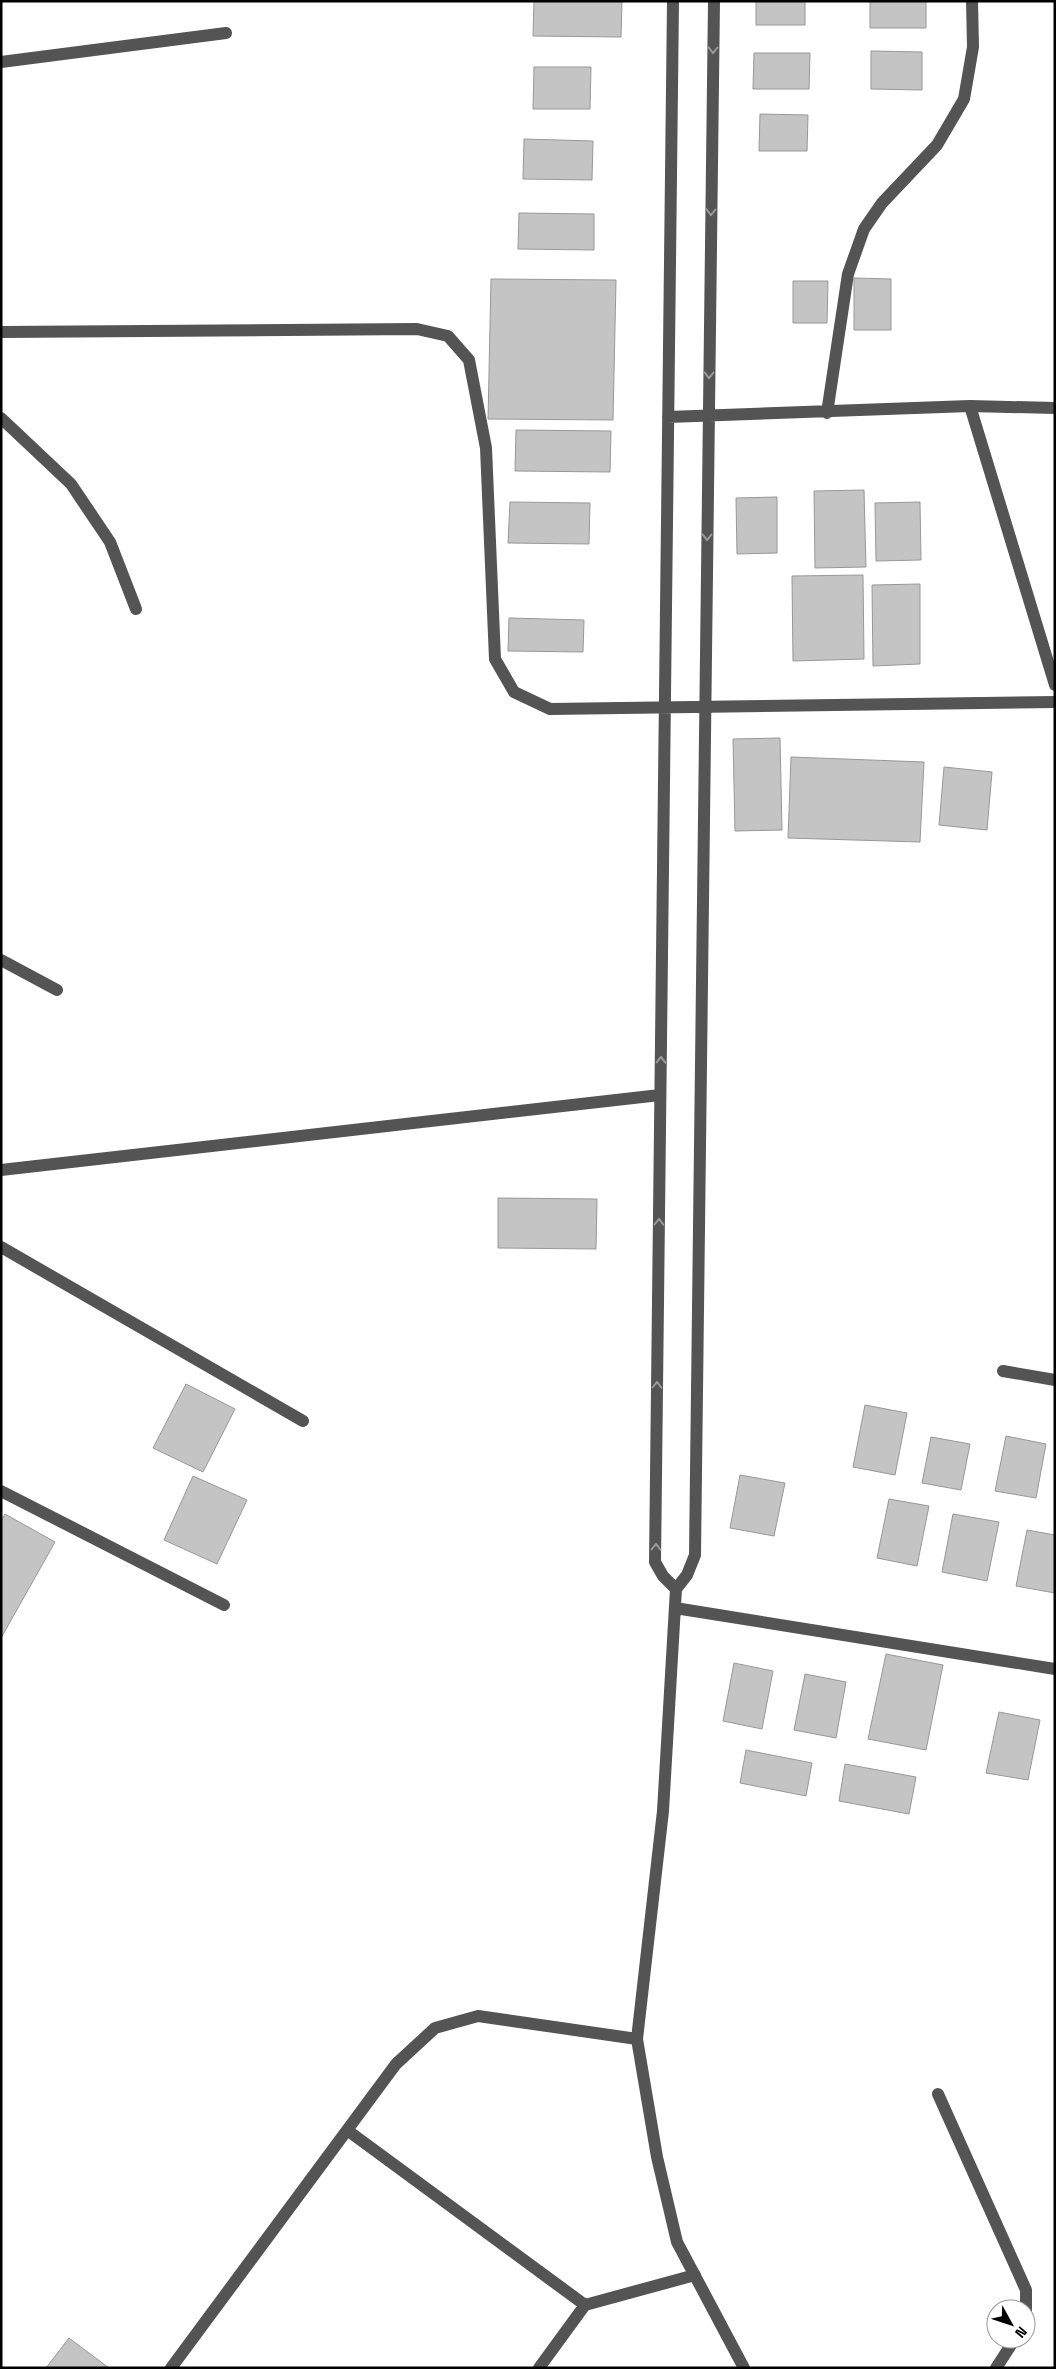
<svg xmlns="http://www.w3.org/2000/svg" width="1056" height="2369" font-family="'Space Grotesk',sans-serif">
<rect width="100%" height="100%" fill="#fff"/>
<!-- building -->
<path fill="#c4c4c4" stroke="#989898" d="M534,1H622L621,37L533,36Z
M756,1H805V25H756Z
M870,1H926V28H870Z
M871,51L922,52V90L871,89Z
M754,53H810L809,89H753Z
M534,67H591L590,109H533Z
M760,114L808,115L807,151H759Z
M524,139L593,141L592,180L523,179Z
M519,213L594,214V250L518,249Z
M854,278L891,279V330H854Z
M491,279L616,280L613,420L488,419Z
M793,281H828L827,323H793Z
M516,430L611,431L610,472L515,471Z
M864,490L866,567L815,568L814,491Z
M777,497V553L737,554L736,498Z
M510,502L590,503L589,544L508,543Z
M920,502L921,560L876,561L875,503Z
M863,575L864,659L793,661L792,576Z
M920,584V664L873,666L872,585Z
M509,618L584,620L583,652L508,651Z
M780,738L782,830L735,831L733,739Z
M791,757L924,762L920,842L788,838Z
M944,767L992,772L987,830L939,825Z
M498,1198L597,1199L596,1249L498,1248Z
M186,1384L235,1409L203,1472L153,1448Z
M865,1405L907,1413L895,1475L853,1467Z
M1006,1436L1046,1444L1036,1498L995,1491Z
M931,1437L970,1444L961,1490L922,1483Z
M740,1475L785,1483L774,1536L730,1528Z
M193,1476L247,1500L217,1564L164,1540Z
M889,1499L929,1506L917,1566L877,1558Z
M5,1514L55,1542L1,1638V1521Z
M953,1514L999,1522L987,1581L942,1572Z
M1027,1530L1055,1535V1593L1016,1586Z
M886,1654L943,1665L926,1750L868,1739Z
M734,1663L773,1671L762,1729L723,1721Z
M805,1674L846,1682L836,1738L794,1730Z
M999,1712L1040,1720L1028,1780L986,1773Z
M746,1750L812,1763L806,1796L740,1783Z
M845,1764L916,1777L909,1814L839,1801Z
M69,2338L109,2368H46Z"/>
<g fill="none" stroke-linecap="round" stroke-linejoin="round">
<!-- minor -->
<path stroke="#545454" stroke-width="12" d="M673,1L655,1562L663,1576L676,1589
M714,1L695,1555L687,1575L676,1589L663,1811L637,2039L657,2157L677,2242L744,2368
M1,62L226,33
M1,332L417,329L448,336L469,360L486,448L495,659L514,692L550,709L1055,702
M970,406L1055,685
M827,413L848,274L864,229L882,203L937,145L964,99L973,47L972,1
M668,417L970,406L1055,408
M1,418L71,484L110,542L136,609
M1,960L57,990
M1,1170L660,1095
M1,1247L303,1421
M1003,1371L1055,1380
M1,1491L224,1605
M675,1608L1055,1669
M938,2094L1026,2290V2321
M347,2130L585,2305
M171,2368L396,2064L435,2028L478,2016L637,2039
M539,2368L585,2305L695,2275
M996,2368L1015,2339"/>
</g>
<!-- one-way arrows -->
<defs><path id="oneway-chevron" d="M-2-3.5L2.5 0L-2 3.5" fill="none" stroke-width="1.6" stroke-linecap="round" stroke-linejoin="round" transform="scale(1.25)"/></defs>
<g stroke="#989898">
<use href="#oneway-chevron" transform="translate(713 50) rotate(91)"/>
<use href="#oneway-chevron" transform="translate(711 212) rotate(91)"/>
<use href="#oneway-chevron" transform="translate(709 375) rotate(91)"/>
<use href="#oneway-chevron" transform="translate(707 537) rotate(91)"/>
<use href="#oneway-chevron" transform="translate(661 1060) rotate(-89)"/>
<use href="#oneway-chevron" transform="translate(659 1222) rotate(-89)"/>
<use href="#oneway-chevron" transform="translate(657 1385) rotate(-89)"/>
<use href="#oneway-chevron" transform="translate(656 1547) rotate(-89)"/>
</g>
<!-- border -->
<rect width="1056" height="2369" fill="none" stroke="#000000" stroke-width="5"/>
<!-- north arrow -->
<g transform="translate(1011 2324) rotate(130)"><circle r="24" fill="#ffffff" stroke="#999999"/>
<path d="M0-4L9 19L0 12L-9 19Z" fill="#000000"/>
<text y="-8" font-size="14" font-weight="bold" text-anchor="middle" fill="#000000">N</text>
</g>
</svg>
